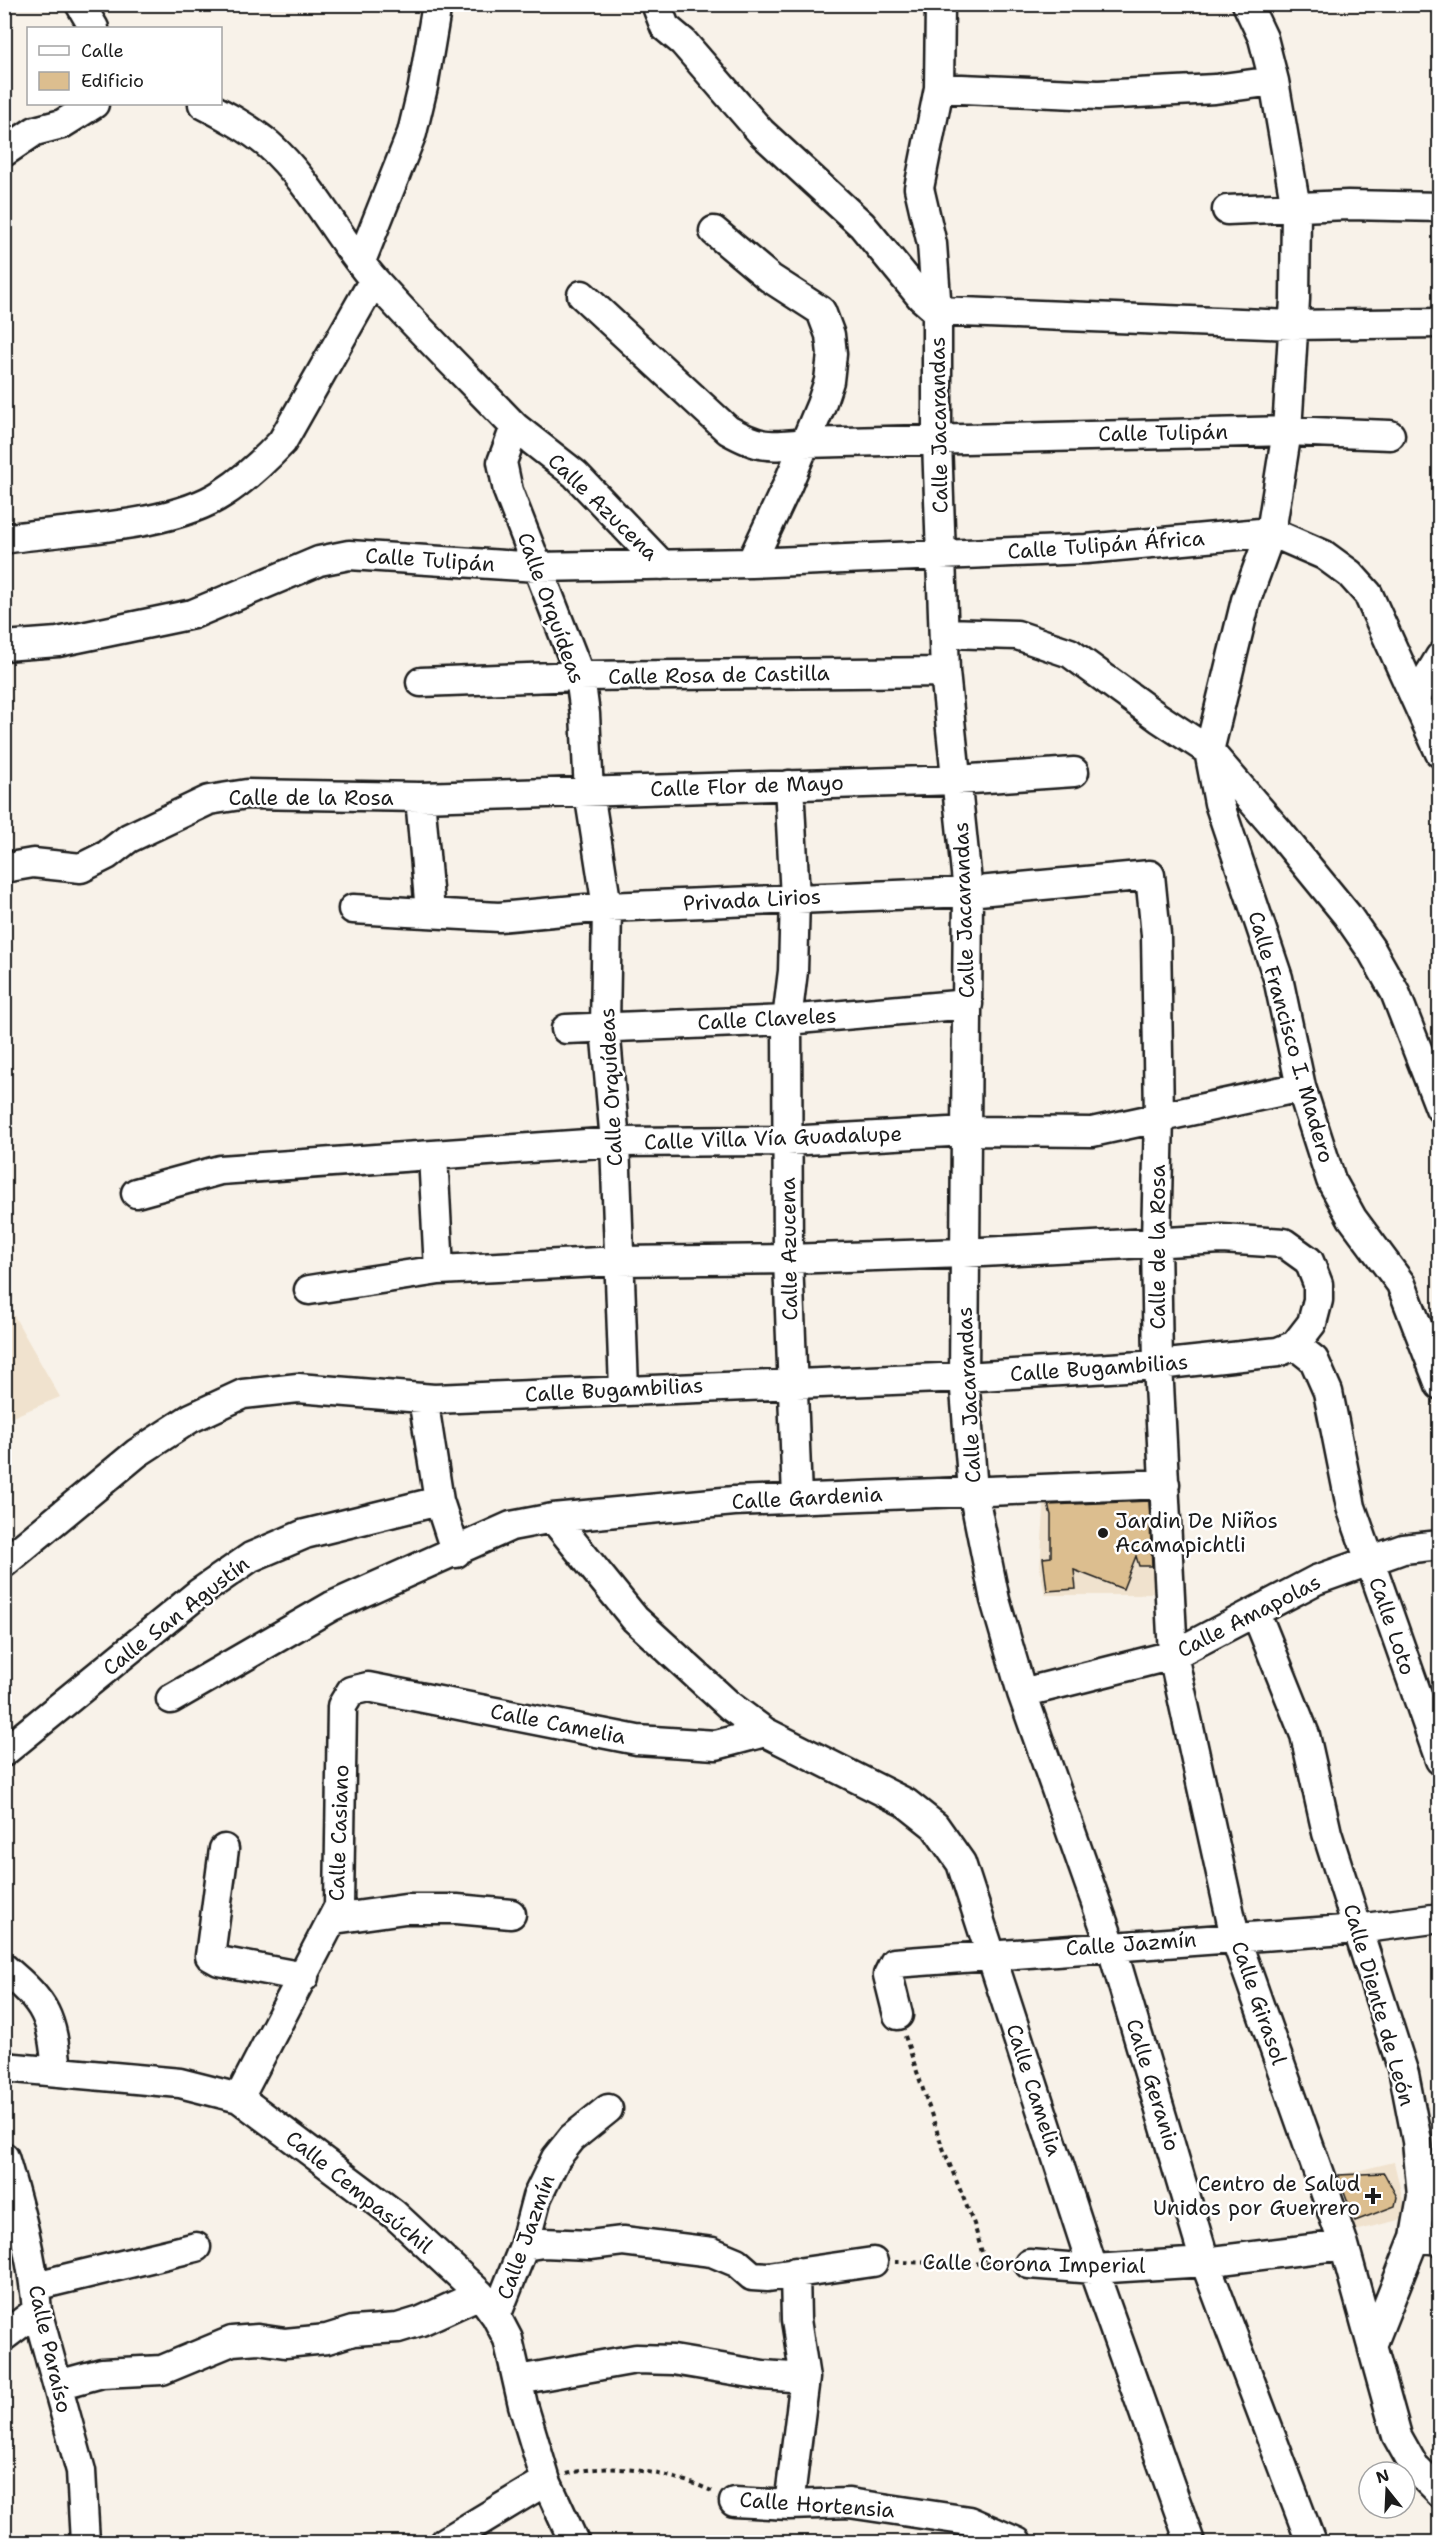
<svg xmlns="http://www.w3.org/2000/svg" width="1444" height="2547" font-family="'Shantell Sans',sans-serif">
<rect width="100%" height="100%" fill="#f8f2e9"/>
<filter id="ink" filterUnits="userSpaceOnUse"><feTurbulence type="fractalNoise" baseFrequency=".0167" numOctaves="2"/><feDisplacementMap in="SourceGraphic" scale="12" xChannelSelector="R" yChannelSelector="G"/><feConvolveMatrix kernelMatrix="1 2 1 2 8 2 1 2 1" color-interpolation-filters="sRGB"/></filter>
<g filter="url(#ink)">
<!-- built -->
<path fill="#f0e2ce" d="M5,1300L60,1397L5,1420H4Z
M1161,1488L1168,1590L1140,1595H1045L1040,1569L1045,1496Z
M1394,2162L1407,2218L1354,2231L1340,2175Z"/>
<!-- building -->
<path fill="#dcbe8f" stroke="#1c1c1c" stroke-width="1.5" d="M1149,1501L1152,1566H1139L1136,1556L1123,1589L1074,1570L1076,1589L1047,1591L1043,1558L1051,1557V1515L1048,1505Z
M1384,2173L1397,2197L1395,2206L1355,2221L1338,2175Z"/>
<g fill="none" stroke-linecap="round" stroke-linejoin="round">
<!-- minor casing -->
<g stroke="#1c1c1c" stroke-width="33">
<path id="minor" d="M80,4L94,28
M656,4L665,27L683,42L761,132L862,225L921,297L937,311L1292,325L1440,323
M940,4L939,88L919,188L932,244L937,311V441L945,672L968,892L964,1377L973,1491L995,1600L1022,1693L1111,1945L1205,2262L1311,2542
M1247,4L1263,38L1274,81L1296,208L1295,299L1287,431L1271,532L1246,600L1209,751L1219,803L1278,978L1301,1087L1331,1180L1352,1218L1401,1284L1440,1385
M939,88L1098,95L1215,89L1274,81
M203,104C226,116 249,128 269,145C312,183 338,240 376,282C421,332 469,379 515,427L502,462L508,491L580,676L585,714L589,792L607,907L605,1027L615,1142L624,1389
M4,152L35,131L62,124L94,104
M1227,210L1348,205L1440,207
M714,231L770,278L821,311L830,335L832,354L829,381L821,405L787,486L751,563
M361,261L412,133L423,87L437,4
M582,295L728,430C760,448 768,447 804,443L1287,431L1390,435
M515,427L575,474L662,565
M4,539C67,529 171,528 223,493C245,479 264,461 282,442L374,280
M944,633L1017,635L1070,653L1159,718L1209,751L1280,833L1347,915L1372,951L1395,992L1440,1108
M4,646L58,642L193,614L319,561L349,555L538,567L751,563L1086,549L1271,532L1324,555L1350,574L1368,594L1440,753
M421,682L580,676L945,672
M1416,697L1440,657
M789,785L795,898L793,971L787,1020L788,1259L797,1498
M420,797L430,912
M4,868L33,863L81,868L107,855L129,838L209,800L247,794L420,797L957,780L1074,772
M353,909L499,917L607,907L968,892L1150,875L1156,935L1159,1116L1156,1241L1158,1365L1173,1655L1235,1937L1344,2245L1397,2436L1415,2468L1440,2493
M566,1029L787,1020L968,1004
M433,1155L439,1270
M136,1193L220,1170L615,1142L787,1141L967,1131L1092,1132L1301,1087
M1295,1345L1314,1360L1328,1392L1351,1507L1440,1760
M423,1398L439,1501L456,1553
M553,1518L635,1619L730,1706L765,1732L906,1803L935,1826L961,1863L1093,2269L1190,2542
M4,1563L137,1453L191,1418L243,1394L298,1388L434,1399L964,1377L1158,1365L1278,1352L1295,1345L1312,1323L1318,1300V1284L1309,1261L1284,1243L1222,1239L963,1253L788,1259L619,1261L439,1270L309,1290
M1256,1613L1305,1735L1327,1833L1404,2074L1417,2141L1422,2196L1415,2237L1373,2343
M1022,1693L1173,1655L1316,1580L1403,1549L1440,1545
M171,1699L332,1606L511,1526L553,1518L734,1501L1165,1484
M4,1752L199,1593L251,1557L305,1534L439,1501
M224,1849L210,1956L219,1961L304,1977
M334,1919L405,1909H457L511,1914
M4,1968C47,2004 52,2016 57,2071
M898,2015L888,1975L894,1963L1358,1929L1440,1918
M4,2067L180,2083L239,2098L394,2214L480,2294L496,2316L508,2339L523,2405L546,2481L574,2542
M239,2098L339,1906L342,1706L351,1691L368,1687L637,1740L716,1745L765,1732
M4,2157C19,2207 33,2259 37,2311L81,2471L85,2542
M1415,2237L1440,2240
M524,2246L543,2243L590,2245L623,2241L712,2252L736,2262L752,2276L768,2277L873,2262
M1029,2264L1093,2269L1205,2262L1344,2245
M35,2286L196,2247
M496,2316L524,2246L537,2197L556,2158L572,2138L608,2109
M4,2336L37,2311
M518,2380L636,2359L673,2360L763,2375L805,2378
M58,2385L102,2373L162,2370L232,2341L258,2339L285,2343L327,2339L353,2331L398,2328L421,2321L480,2294
M734,2502L789,2505L849,2503L969,2521L1017,2542
M789,2505L805,2378L796,2320L795,2272
M445,2542L546,2481"/>
</g>
<!-- path -->
<path stroke="#1c1c1c" stroke-width="4" stroke-dasharray="4.5 4.5" stroke-linecap="butt" d="M905,2036L941,2143L974,2224L985,2263
M895,2262L1008,2264
M567,2474C611,2461 673,2473 714,2492"/>
<!-- minor -->
<use href="#minor" stroke="#fff" stroke-width="28"/>
</g>
</g>
<!-- markers -->
<g fill="#1c1c1c" stroke="#fff" stroke-width="2">
<circle cx="1103" cy="1533" r="6"/>
<path d="M1370 2187h6v6h6v6h-6v6h-6v-6h-6v-6h6z"/>
</g>
<g text-anchor="middle" dominant-baseline="central" stroke-width="5" stroke-linejoin="round" paint-order="stroke">
<!-- street labels -->
<g font-size="21" fill="#1c1c1c" stroke="#fff">
<text transform="translate(939 425) rotate(-91)">Calle Jacarandas</text>
<text transform="translate(1163 433) rotate(-1)">Calle Tulipán</text>
<text transform="translate(603 507) rotate(44)">Calle Azucena</text>
<text transform="translate(1106 545) rotate(-4)">Calle Tulipán África</text>
<text transform="translate(430 560) rotate(4)">Calle Tulipán</text>
<text transform="translate(551 608) rotate(70)">Calle Orquídeas</text>
<text transform="translate(719 675) rotate(-1)">Calle Rosa de Castilla</text>
<text transform="translate(747 786) rotate(-2)">Calle Flor de Mayo</text>
<text x="311" y="798">Calle de la Rosa</text>
<text transform="translate(752 900) rotate(-3)">Privada Lirios</text>
<text transform="translate(964 910) rotate(-92)">Calle Jacarandas</text>
<text transform="translate(767 1019) rotate(-3)">Calle Claveles</text>
<text transform="translate(1291 1037) rotate(74)">Calle Francisco I. Madero</text>
<text transform="translate(611 1087) rotate(-93)">Calle Orquídeas</text>
<text transform="translate(773 1138) rotate(-2)">Calle Villa Vía Guadalupe</text>
<text transform="translate(1158 1247) rotate(-90)">Calle de la Rosa</text>
<text transform="translate(789 1249) rotate(-91)">Calle Azucena</text>
<text transform="translate(1099 1368) rotate(-4)">Calle Bugambilias</text>
<text transform="translate(614 1390) rotate(-3)">Calle Bugambilias</text>
<text transform="translate(969 1395) rotate(-93)">Calle Jacarandas</text>
<text transform="translate(807 1498) rotate(-3)">Calle Gardenia</text>
<text transform="translate(176 1616) rotate(-38)">Calle San Agustín</text>
<text transform="translate(1249 1616) rotate(-27)">Calle Amapolas</text>
<text transform="translate(1392 1626) rotate(71)">Calle Loto</text>
<text transform="translate(558 1724) rotate(11)">Calle Camelia</text>
<text transform="translate(339 1833) rotate(-88)">Calle Casiano</text>
<text transform="translate(1131 1944) rotate(-4)">Calle Jazmín</text>
<text transform="translate(1259 2003) rotate(71)">Calle Girasol</text>
<text transform="translate(1379 2005) rotate(74)">Calle Diente de León</text>
<text transform="translate(1153 2085) rotate(73)">Calle Geranio</text>
<text transform="translate(1034 2090) rotate(72)">Calle Camelia</text>
<text transform="translate(359 2192) rotate(39)">Calle Cempasúchil</text>
<text transform="translate(526 2237) rotate(-70)">Calle Jazmín</text>
<text transform="translate(1034 2264) rotate(1)">Calle Corona Imperial</text>
<text transform="translate(50 2349) rotate(77)">Calle Paraíso</text>
<text transform="translate(817 2505) rotate(4)">Calle Hortensia</text>
</g>
<!-- poi labels -->
<g font-size="21" fill="#1c1c1c" stroke="#fff" text-anchor="start">
<text x="1115" y="1521">Jardin De Niños<tspan x="1115" dy="24">Acamapichtli</tspan></text>
<text x="1360" y="2184" text-anchor="end">Centro de Salud<tspan x="1360" dy="24">Unidos por Guerrero</tspan></text>
</g>
</g>
<!-- margin -->
<rect width="1444" height="2547" fill="none" stroke="#fff" stroke-width="24"/>
<rect x="12" y="12" width="1420" height="2523" fill="none" stroke="#1c1c1c" stroke-width="2" filter="url(#ink)"/>
<!-- legend -->
<rect x="27" y="27" width="195" height="78" fill="#ffffff" stroke="#a4a4a4" stroke-width="1.5"/>
<rect x="39" y="46" width="30" height="9" fill="#ffffff" stroke="#a4a4a4" stroke-width="1.5"/>
<text x="81" y="57" font-size="18" fill="#1c1c1c">Calle</text>
<rect x="39" y="72" width="30" height="18" fill="#dcbe8f" stroke="#a4a4a4" stroke-width="1.5"/>
<text x="81" y="87" font-size="18" fill="#1c1c1c">Edificio</text>
<!-- north arrow -->
<g transform="translate(1387 2490) rotate(342)"><circle r="28" fill="#ffffff" stroke="#a4a4a4" stroke-width="1.5"/>
<path d="M0-4.5L10 22L0 15L-10 22Z" fill="#1c1c1c"/>
<text y="-9" font-size="16" font-weight="bold" text-anchor="middle" fill="#1c1c1c">N</text>
</g>
</svg>
